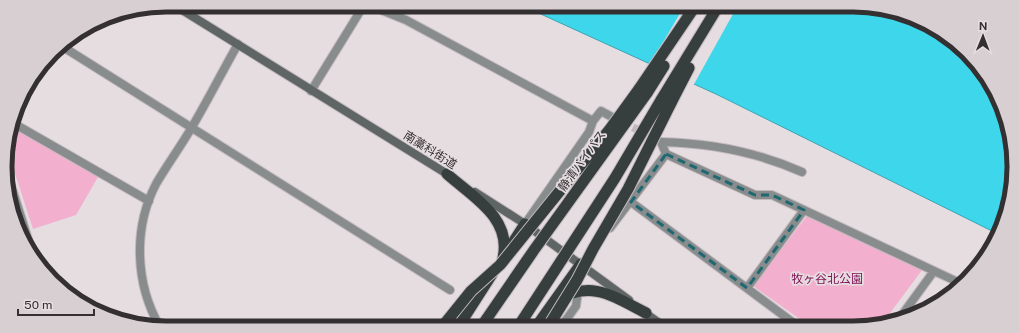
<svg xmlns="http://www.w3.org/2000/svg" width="1019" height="333" font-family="'Public Sans','Noto Sans JP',sans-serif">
<rect width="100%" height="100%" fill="#e6dde1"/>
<!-- green -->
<path fill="#f2afce" d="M12,126L98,177L76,215L33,229L6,146Z
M807,216L922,270L882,324L873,327H811L753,286Z"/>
<!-- water -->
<path fill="#3ed6ea" stroke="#3ba4b3" d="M521,5H852L894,10L951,38L992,86L1013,145L1009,208L998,234L718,95Z"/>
<!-- pier -->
<path fill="#e6dde1" d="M685,5H738L693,86L649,66Z"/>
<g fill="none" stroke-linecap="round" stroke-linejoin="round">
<!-- minor-tunnel -->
<path stroke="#c2babe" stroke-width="8" stroke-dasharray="8 4" stroke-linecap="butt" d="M622,122L658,140"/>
<!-- minor casing -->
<g stroke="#c2babe" stroke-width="10">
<path id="minor" d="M369,5L406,20L593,121
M60,45L450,290
M311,91L364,5
M13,123L149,201
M802,172C757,152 710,143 661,142L666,154L755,195H772L962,284
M9,179L34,258
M631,202L799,327
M525,224L589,132L593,121L601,111L612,117
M610,228L666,154
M747,288L804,210
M899,319L934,271
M561,327L576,306L578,291"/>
</g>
<!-- tertiary casing -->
<g stroke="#c2babe" stroke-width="10">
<path id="tertiary" d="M160,327C135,284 133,228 156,184C167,165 181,146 192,127C208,100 222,72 238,44"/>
</g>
<!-- secondary casing -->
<g stroke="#c2babe" stroke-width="10">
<path id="secondary" d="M174,5L452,177
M475,192L525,224L629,300
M641,310L665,327"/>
</g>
<!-- trunk casing -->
<g stroke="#c2babe" stroke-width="13">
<path id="trunk" d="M639,89L696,5
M647,93L664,66
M661,100L719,5
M671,103L689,68
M447,174C473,197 512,218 503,258
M514,241L525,224
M555,301C591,279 613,296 646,313
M458,327L492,274
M536,327L581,264"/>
</g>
<!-- minor -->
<use href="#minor" stroke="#888c8d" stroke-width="8"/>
<!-- tertiary -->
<use href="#tertiary" stroke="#888c8d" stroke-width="8"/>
<!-- secondary -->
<use href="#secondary" stroke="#5f6465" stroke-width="8"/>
<!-- trunk -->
<use href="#trunk" stroke="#363e3e" stroke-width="11"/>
<!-- trunk-bridge casing -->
<g stroke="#c2babe" stroke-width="13" stroke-linecap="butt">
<path id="trunk-bridge" d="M442,327L471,291L500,265L610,129L639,89
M481,327L534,250L647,93
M518,327L615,178L661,100
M548,327L577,280L593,249L628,189L671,103"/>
</g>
<!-- trunk-bridge -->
<use href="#trunk-bridge" stroke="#363e3e" stroke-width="11"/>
</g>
<!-- marked area -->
<path fill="none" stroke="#1e6872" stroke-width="3" stroke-dasharray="8 5" stroke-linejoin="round" d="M666,154L755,195H772L804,210L747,288L631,202Z"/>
<g text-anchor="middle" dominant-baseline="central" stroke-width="3.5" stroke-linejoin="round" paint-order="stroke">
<!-- street labels -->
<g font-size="12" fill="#343032" stroke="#e6dde1">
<text transform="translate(430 150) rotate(32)">南藁科街道</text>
<text transform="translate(582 161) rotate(-54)">静清バイパス</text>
</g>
<!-- park labels -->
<g font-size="12" fill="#7e0f53" stroke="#e6dde1">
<text x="827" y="279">牧ヶ谷北公園</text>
</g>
</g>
<!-- crop -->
<path d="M0 0H1019V333H0ZM166 12H853A154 154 0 0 1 1007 166V167A154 154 0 0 1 853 321H166A154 154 0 0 1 12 167V166A154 154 0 0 1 166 12Z" fill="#d8cfd3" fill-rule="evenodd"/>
<path fill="none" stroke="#343032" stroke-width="5" d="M166 12H853A154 154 0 0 1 1007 166V167A154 154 0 0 1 853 321H166A154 154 0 0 1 12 167V166A154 154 0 0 1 166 12Z"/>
<!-- north arrow -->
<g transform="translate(983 36) rotate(1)" stroke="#e6dde1" stroke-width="3" paint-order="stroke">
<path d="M0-3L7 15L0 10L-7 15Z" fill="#343032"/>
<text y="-6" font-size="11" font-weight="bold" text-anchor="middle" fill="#343032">N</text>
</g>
<!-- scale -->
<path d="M18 309v6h76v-6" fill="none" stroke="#343032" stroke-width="2"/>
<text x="24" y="309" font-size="12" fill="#343032" stroke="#e6dde1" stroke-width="3" paint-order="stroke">50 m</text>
</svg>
